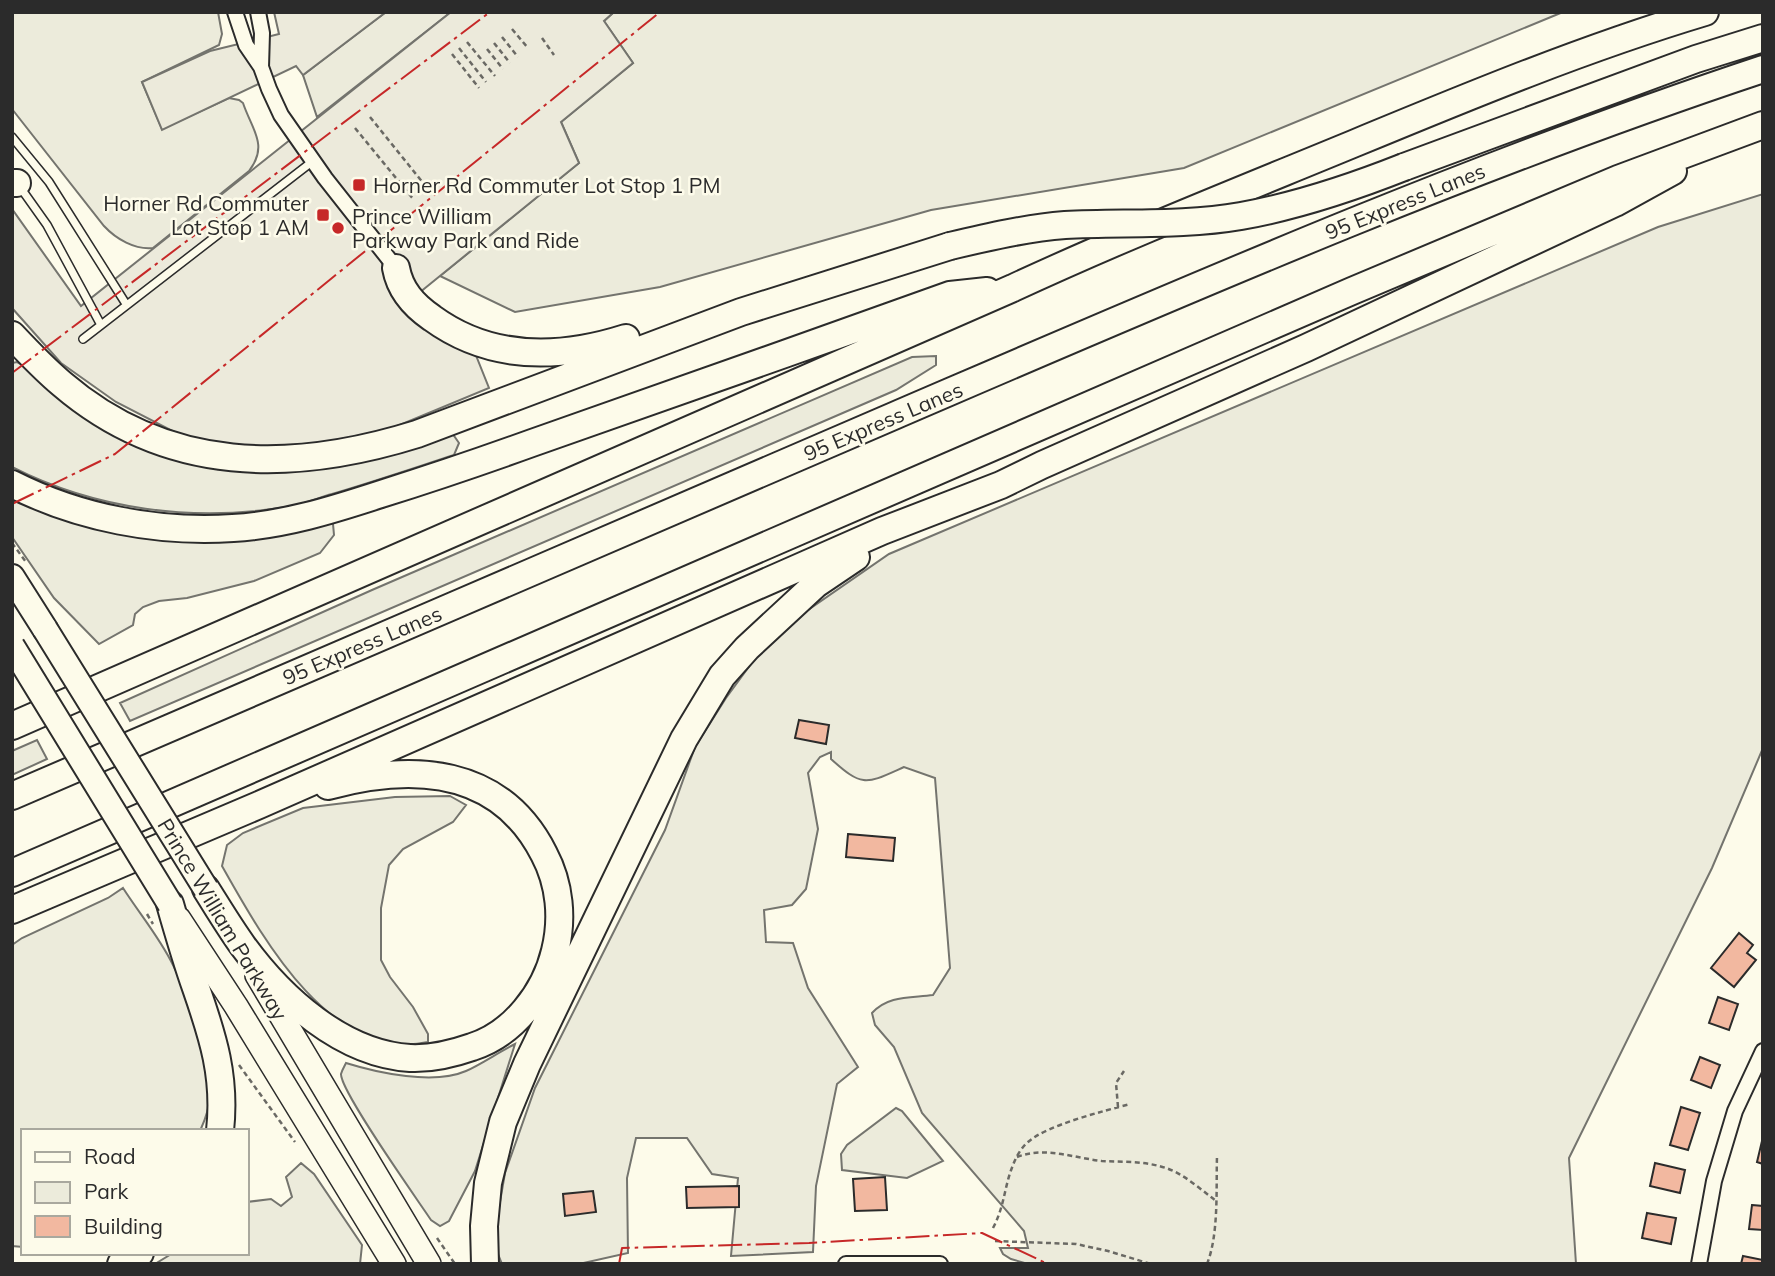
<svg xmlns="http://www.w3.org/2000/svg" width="1775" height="1276" font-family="Mulish,sans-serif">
<rect width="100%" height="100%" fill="#fdfbea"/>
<!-- green -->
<path fill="#ecebdb" stroke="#74746e" stroke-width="2" d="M12,12H218L222,34L219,45L142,82L162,129L229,98L239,100L243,103C252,130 269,145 249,171L153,248C135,250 116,239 104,226L12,109Z
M386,12H451L317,117L303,75Z
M614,12H1563L1184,168L931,210L660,287L515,312L440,276L579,163L561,122L633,63L604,21Z
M1763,194V748L1712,868L1569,1158L1576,1264H1028L1011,1259L1003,1254L1000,1248H1028L1024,1231L922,1113L894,1047L875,1025L872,1013C888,995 911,998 933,995L950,968L935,778L904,767C866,784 863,788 831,759V752L820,757L808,773L818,829L806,889L792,905L764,910L766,942L793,943L808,988L858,1067L837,1084L816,1186L813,1252L731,1256L738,1178L712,1174L687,1138H636L627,1178L628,1253L579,1264H502L498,1254L497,1219L505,1173L535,1088L665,830L695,747L726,698L772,635L889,554L1658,227Z
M936,356V365L896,390L130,721L120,703L372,590L912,357Z
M17,362L202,462L207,467L259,473L323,468L452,433L459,443L454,455C414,468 373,482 332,494C317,498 302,505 286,507C193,522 96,510 12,467V363Z
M12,494L83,521L318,522L333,524L334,535L320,553L254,581L187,598L159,601L143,607L135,614L133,625L99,644L54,598L12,537Z
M37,740L47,759L12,775V751Z
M450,796L466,805L453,822L403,849L389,865L381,908V960L390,977L413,1007L428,1034V1042C331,1064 261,935 222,866L227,845L243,833L303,808L395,797Z
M123,888C139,913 160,938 173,965C189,996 211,1059 210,1094C210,1106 205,1120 200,1131H23V1247L12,1246V945L22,938L108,898Z
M515,1044L475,1171L449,1221L440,1226L431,1220C417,1199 340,1091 341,1074C342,1070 344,1067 346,1063C378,1073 434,1085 466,1071C480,1065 499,1052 515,1044Z
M896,1108L902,1111L943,1161L907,1178L842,1170L841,1154L847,1145Z
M301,1163L314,1174L362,1245L360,1264H155L173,1253H247V1202L271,1199L281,1206L292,1197L286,1177Z"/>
<!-- parking -->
<path fill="#eceadb" stroke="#74746e" stroke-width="2" d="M274,12H386L303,75L296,66L162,130L142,82L210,51L279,34Z
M451,12H614L604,21L633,63L561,122L579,163L403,306L429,330L451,345L475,353L489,388L354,444L285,453L184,437L116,402L61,363L12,308V209L81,306Z"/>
<!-- building -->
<path fill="#f2b8a0" stroke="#2b2b2b" stroke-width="2" d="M799,720L829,725L826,744L795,738Z
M848,834L895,838L893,861L846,857Z
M1739,933L1753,945L1747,953L1756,960L1734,987L1711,968Z
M1718,997L1738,1004L1729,1030L1709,1023Z
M1700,1057L1720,1065L1711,1088L1691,1080Z
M1681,1107L1700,1113L1688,1150L1670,1145Z
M1762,1141H1763V1164L1757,1162Z
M1655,1163L1685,1170L1680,1193L1650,1186Z
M885,1177L887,1210L855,1211L853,1179Z
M739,1186V1207L687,1208L686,1187Z
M593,1191L596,1212L565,1216L563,1194Z
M1752,1205L1763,1206V1230L1749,1229Z
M1647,1213L1676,1218L1671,1244L1642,1238Z
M1743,1256L1763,1260V1264H1741Z"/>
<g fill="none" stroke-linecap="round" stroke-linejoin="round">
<!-- service casing -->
<g stroke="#2b2b2b" stroke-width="10">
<path id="service" d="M12,137L49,182L126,304
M20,187L47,225L101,325
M83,339L313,161"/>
</g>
<!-- minor casing -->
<g stroke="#2b2b2b" stroke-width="18">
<path id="minor" d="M235,12L246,45L261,67L269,89L281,115L325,178L396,268
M258,12L262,33L261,67
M846,1264H940
M1699,1264L1714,1181L1735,1111L1763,1051"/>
</g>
<!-- primary casing -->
<g stroke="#2b2b2b" stroke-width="26">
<path id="primary" d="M179,919L236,1006L394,1264
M257,975L429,1264"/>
</g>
<!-- trunk casing -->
<g stroke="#2b2b2b" stroke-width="28">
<path id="trunk" d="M12,577L45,629"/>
</g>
<!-- motorway casing -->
<g stroke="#2b2b2b" stroke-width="30">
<path id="motorway" d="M1404,167L1696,59L1763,38
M12,183H17
M396,268C400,290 413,305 432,318C491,361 560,359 626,338
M12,335C28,352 44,369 62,384C167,474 292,473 417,434L741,312L950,246
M12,484C79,518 158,533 233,528C284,525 332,510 381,494C432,478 482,461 532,443C671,394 811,345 950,295L987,291
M12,726L1013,288C1125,236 1239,191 1353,144C1469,96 1585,48 1705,12
M12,796C307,669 601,542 896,415C1182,292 1468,167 1763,69
M12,873L1352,291L1618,179L1763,125
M206,889C218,908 230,928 243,946C281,998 342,1054 410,1058C431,1059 452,1054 472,1047C513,1034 545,993 555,951C563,919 560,884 544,854C500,767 413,763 328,786
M170,904C178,932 186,960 196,988C213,1037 226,1077 220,1131
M12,910L259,805L882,531L1001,485L1042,465L1306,348L1615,203L1673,171
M121,1264L140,1253
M485,1264L484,1226L488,1183L503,1122L527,1064L684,739L722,676L747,648L816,584L856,557"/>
</g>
<!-- path -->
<path stroke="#6a6964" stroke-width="2.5" stroke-dasharray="5 3.5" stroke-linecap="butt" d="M512,29L528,48
M502,37L518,57
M542,38L554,55
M467,42L495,76
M494,43L510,63
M459,48L486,82
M487,49L503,69
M452,54L479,88
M370,117L428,189
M355,128L414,200
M12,543L26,562
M147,914L153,924
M239,1065L295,1142
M1118,1107L1116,1083L1124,1071
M1017,1157C1045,1146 1074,1158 1102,1161C1123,1162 1145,1161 1166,1168C1184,1174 1200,1189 1215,1200
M993,1228C1005,1205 1004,1187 1013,1165C1016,1157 1021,1148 1028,1142C1047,1125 1104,1111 1130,1104
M437,1238L455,1264
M995,1241L1076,1244L1108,1251L1151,1264
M1207,1264C1219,1234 1216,1188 1217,1156"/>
<!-- service -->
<use href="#service" stroke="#fdfbea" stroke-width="7"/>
<!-- minor -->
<use href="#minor" stroke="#fdfbea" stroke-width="14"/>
<!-- primary -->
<use href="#primary" stroke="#fdfbea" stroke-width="23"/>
<!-- trunk -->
<use href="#trunk" stroke="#fdfbea" stroke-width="24"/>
<!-- motorway -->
<use href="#motorway" stroke="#fdfbea" stroke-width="26"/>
<!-- trunk-bridge casing -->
<g stroke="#2b2b2b" stroke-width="28" stroke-linecap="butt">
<path id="trunk-bridge" d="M45,629L206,889
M12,646L170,904"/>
</g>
<!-- motorway-bridge casing -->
<g stroke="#2b2b2b" stroke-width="30" stroke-linecap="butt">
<path id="motorway-bridge" d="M950,246C988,237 1027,228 1065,225C1124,222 1183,226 1241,216C1297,206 1351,188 1404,167"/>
</g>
<!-- trunk-bridge -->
<use href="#trunk-bridge" stroke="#fdfbea" stroke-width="24"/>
<!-- motorway-bridge -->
<use href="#motorway-bridge" stroke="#fdfbea" stroke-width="26"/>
<!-- power -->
<path stroke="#c62828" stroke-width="2" stroke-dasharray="24 5 3.5 5" stroke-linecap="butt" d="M12,373L490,12
M12,504L115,454L660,12
M619,1264L622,1248L809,1243L982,1233L1048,1264"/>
</g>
<!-- markers -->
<g fill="#c62828" stroke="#fdfbea" stroke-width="2.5">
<rect x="352" y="178" width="14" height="14" rx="3.5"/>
<rect x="316" y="208" width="14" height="14" rx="3.5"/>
<circle cx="338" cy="228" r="7"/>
</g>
<g text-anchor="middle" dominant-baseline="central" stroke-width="5" stroke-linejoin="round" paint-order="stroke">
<!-- poi labels -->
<g font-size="21" fill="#2b2b2b" stroke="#fdfbea" text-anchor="start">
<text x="373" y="185">Horner Rd Commuter Lot Stop 1 PM</text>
<text x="309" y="203" text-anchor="end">Horner Rd Commuter<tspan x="309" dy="24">Lot Stop 1 AM</tspan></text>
<text x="352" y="216">Prince William<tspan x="352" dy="24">Parkway Park and Ride</tspan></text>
</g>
<!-- street labels -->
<g font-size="21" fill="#2b2b2b" stroke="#fdfbea">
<text transform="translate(1405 201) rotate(-22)">95 Express Lanes</text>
<text transform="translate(883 421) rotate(-23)">95 Express Lanes</text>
<text transform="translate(362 645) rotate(-23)">95 Express Lanes</text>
<text transform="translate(223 919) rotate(59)">Prince William Parkway</text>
</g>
</g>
<!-- border -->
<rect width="1775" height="1276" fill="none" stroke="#2b2b2b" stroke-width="28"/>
<!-- legend -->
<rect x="21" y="1129" width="228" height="126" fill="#fdfbea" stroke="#a9a89e" stroke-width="2"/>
<rect x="35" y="1152" width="35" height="10" fill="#fdfbea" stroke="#a9a89e" stroke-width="2"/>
<text x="84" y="1164" font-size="21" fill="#2b2b2b">Road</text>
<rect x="35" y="1182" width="35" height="21" fill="#ecebdb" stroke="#a9a89e" stroke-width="2"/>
<text x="84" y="1199" font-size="21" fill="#2b2b2b">Park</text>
<rect x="35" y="1216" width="35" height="21" fill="#f2b8a0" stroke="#a9a89e" stroke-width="2"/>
<text x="84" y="1234" font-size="21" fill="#2b2b2b">Building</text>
</svg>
